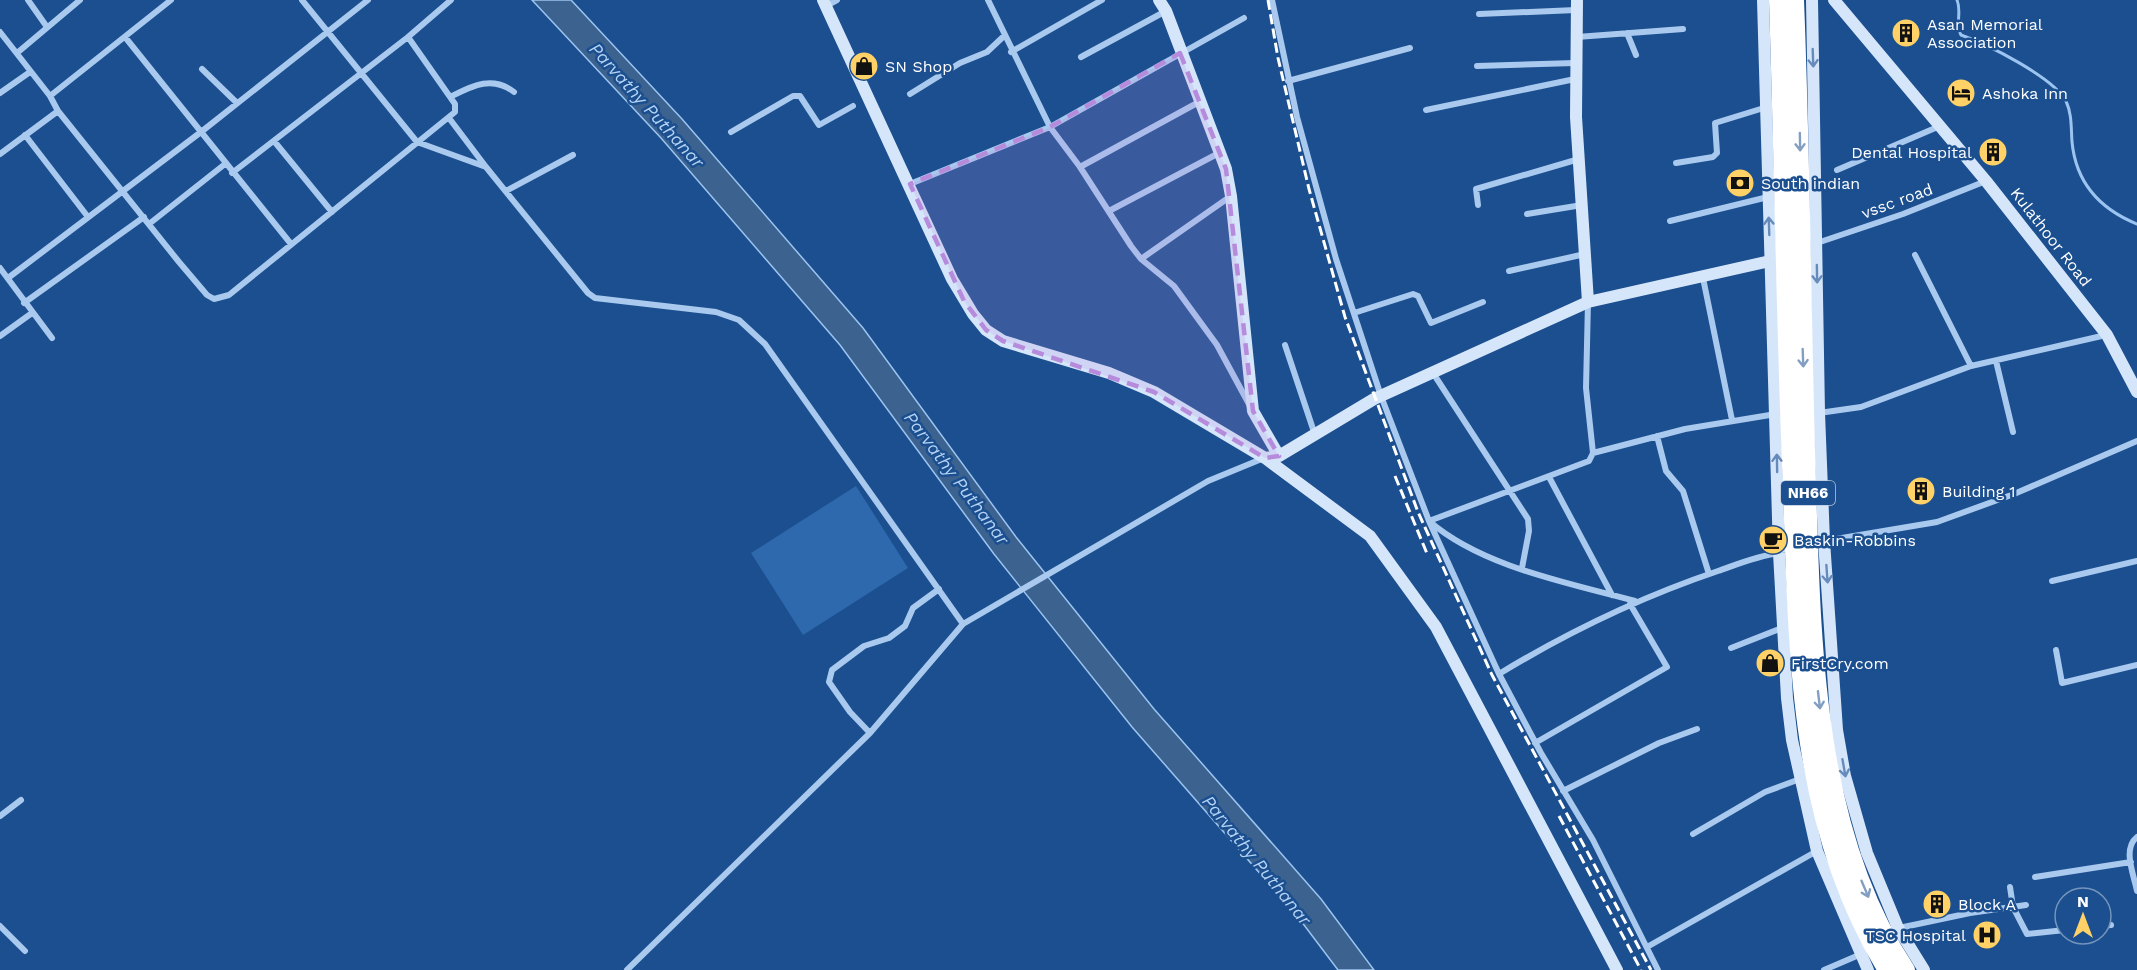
<svg xmlns="http://www.w3.org/2000/svg" width="2137" height="970" font-family="'Work Sans',sans-serif">
<rect width="100%" height="100%" fill="#1b4f8f"/>
<!-- green -->
<path fill="#2e69ad" d="M856,486L908,568L803,635L751,553Z"/>
<!-- water -->
<path fill="#3c6290" stroke="#9cc4f0" stroke-width="1.5" d="M532,0H571L682,119L863,328L1016,537L1154,709L1321,899L1374,970H1338L1298,917L1132,727L994,554L840,345L661,138Z"/>
<g fill="none" stroke-linecap="round" stroke-linejoin="round">
<!-- stream -->
<path stroke="#9cc4f0" stroke-width="3" d="M1957,0C1962,12 1955,23 1961,35C1987,44 2053,77 2066,101C2072,114 2071,128 2072,142C2076,183 2100,209 2137,224"/>
<!-- street -->
<path stroke="#a9c9ee" stroke-width="6" d="M28,0L47,27
M302,0L417,142L486,167L588,293L595,298L716,312L739,320L765,344L963,624
M988,0L1050,127L1080,167L1131,246L1141,259L1174,286L1217,345L1250,406
M1272,0L1297,117L1336,259L1381,396L1429,521L1499,674L1541,753L1593,840L1658,970
M826,6L837,0
M1479,14L1576,10
M0,32L50,96L58,111L179,262L207,295L214,299L229,295L455,112V104L408,37
M1627,33L1636,55
M125,37L291,244
M1577,37L1683,29
M1011,52L1102,0
M17,53L80,0
M1081,57L1166,11
M1477,66L1575,63
M202,69L237,103
M1288,81L1410,48
M0,93L30,72
M910,94L960,63L987,52L1004,36
M50,96L171,0
M450,97C472,86 492,75 514,92
M1426,110L1575,79
M449,118L486,167
M731,132L793,96H800L819,125L853,106
M25,135L88,217
M274,141L332,212
M0,154L58,111
M1676,163L1713,157L1717,153L1715,123L1767,107
M1080,167L1199,102
M1837,170L1940,126
M232,173L408,37L451,0
M910,184L1050,127L1244,18
M506,191L573,155
M1478,205L1476,189L1579,159
M1109,211L1219,153
M1527,214L1582,205
M1670,221L1768,197
M149,224L225,164
M1817,243L1903,214L1986,181
M1915,255L1971,366
M1141,259L1231,196
M0,268L52,338
M1509,271L1585,254
M8,278L201,132L368,0
M1703,278L1732,420
M1588,302L1586,388L1593,453L1589,461L1429,521C1482,567 1569,583 1635,601
M24,303L144,217
M1354,313L1413,294L1418,296L1431,323L1483,302
M0,336L32,313
M1285,345L1314,432
M1996,361L2013,432
M1433,373L1528,519L1529,531L1522,568
M1819,413L1861,407L1971,366L2106,335
M1657,436L1666,471L1683,491L1709,574
M1593,453L1685,429L1776,414
M1549,477L1612,595
M1824,541L1937,522L2014,494L2137,441
M2052,581L2137,561
M1731,648L1782,628
M2056,650L2062,683L2137,665
M1499,674C1568,632 1641,597 1718,571C1738,564 1757,556 1779,553
M870,733L850,712L829,682L832,670L864,646L889,638L905,626L913,608L939,589
M1535,743L1667,667L1630,604
M1563,791L1659,743L1697,729
M0,816L21,800
M1693,834L1765,792L1800,779
M2137,837C2122,849 2134,875 2137,891
M2035,877L2131,862
M2010,887L2013,907L2027,934L2065,930
M0,926L25,951
M2101,926L2111,925
M1899,928L1970,913L2026,905
M1647,947L1817,851
M627,970L870,733L963,624L1208,481L1264,458
M1824,970L1859,955"/>
<!-- secondary -->
<path stroke="#d6e6fa" stroke-width="12" d="M823,0L952,279L973,314L986,330L1003,341L1109,373L1154,392L1265,458L1370,536L1436,627L1617,970
M1159,0L1166,11L1226,169L1231,196L1253,411L1279,456
M1577,0L1576,117L1588,302
M1763,0L1779,553L1787,698L1792,740L1817,851L1868,970
M1812,0L1819,413L1824,541L1837,730L1845,776L1867,853L1898,928L1924,970
M1834,0L1986,181L2107,335L2137,392
M1265,458L1279,456L1374,399L1588,302L1770,261"/>
<!-- highway -->
<path stroke="#fff" stroke-width="18" d="M1778,0C1783,155 1785,310 1791,465C1798,637 1793,818 1887,970
M1795,0C1801,150 1802,301 1806,451C1812,621 1808,823 1906,970"/>
<!-- rail -->
<path stroke="#fff" stroke-width="3" stroke-dasharray="10 4.5" stroke-linecap="butt" d="M1268,0L1278,58L1309,189L1345,317L1418,512L1492,675L1651,970
M1395,476L1428,556
M1559,816L1641,970"/>
</g>
<!-- one-way arrows -->
<defs><path id="oneway-shaft" d="M-6 0H5M1.5-3L5.5 0L1.5 3" fill="none" stroke-width="1.6" stroke-linecap="round" stroke-linejoin="round" transform="scale(1.5)"/></defs>
<g stroke="#668bba">
<use href="#oneway-shaft" transform="translate(1813 58) rotate(88)"/>
<use href="#oneway-shaft" transform="translate(1769 226) rotate(-92)"/>
<use href="#oneway-shaft" transform="translate(1817 274) rotate(89)"/>
<use href="#oneway-shaft" transform="translate(1777 463) rotate(-91)"/>
<use href="#oneway-shaft" transform="translate(1827 574) rotate(86)"/>
<use href="#oneway-shaft" transform="translate(1844 768) rotate(80)"/>
</g>
<g stroke="#829ec1">
<use href="#oneway-shaft" transform="translate(1800 142) rotate(89)"/>
<use href="#oneway-shaft" transform="translate(1803 358) rotate(88)"/>
<use href="#oneway-shaft" transform="translate(1819 700) rotate(83)"/>
<use href="#oneway-shaft" transform="translate(1865 889) rotate(67)"/>
</g>
<!-- marked area -->
<path fill="#b68bdc" fill-opacity="0.2" stroke="#b68bdc" stroke-width="4.5" stroke-dasharray="12 8" stroke-linejoin="round" d="M1180,53L1226,169L1253,411L1279,456L1265,458L1154,392L1003,341L986,330L964,301L910,184L1050,127Z"/>
<!-- icons -->
<defs>
<g id="building-disc" transform="scale(1.5)"><circle r="9.5" fill="#ffd166" stroke="#1b4f8f"/><path d="M-4-6H4V6H1V3H-1V6H-4ZM-2.5-4.3h1.7v1.8h-1.7ZM.8-4.3h1.7v1.8H.8ZM-2.5-1h1.7V.8h-1.7ZM.8-1h1.7V.8H.8Z" fill="#111"/></g>
<g id="shop-disc" transform="scale(1.5)"><circle r="9.5" fill="#ffd166" stroke="#1b4f8f"/><path d="M-5-2.5h2.3a2.7 3.5 0 0 1 5.4 0H5L5.5 6h-11ZM-1.5-2.5h3a1.5 2.3 0 0 0-3 0Z" fill="#111"/></g>
<g id="hotel-disc" transform="scale(1.5)"><circle r="9.5" fill="#ffd166" stroke="#1b4f8f"/><path d="M-6-4.5h1.5V1H6V5H4.5V3h-9V5H-6ZM-4 0a1.8 1.8 0 1 1 3.6 0ZM.5 0V-2.5h3Q6-2.5 6 0Z" fill="#111"/></g>
<g id="bank-disc" transform="scale(1.5)"><circle r="9.5" fill="#ffd166" stroke="#1b4f8f"/><path d="M-6-4H6V4H-6ZM0-2.3a2.3 2.3 0 1 0 0 4.6a2.3 2.3 0 1 0 0-4.6Z" fill="#111"/></g>
<g id="cafe-disc" transform="scale(1.5)"><circle r="9.5" fill="#ffd166" stroke="#1b4f8f"/><path d="M-5.5-4.5H6V0H3Q3 3.5 0 3.5H-2.5Q-5.5 3.5-5.5 0ZM3-3.2v2h1.7v-2ZM-6 4.5H4V6H-6Z" fill="#111"/></g>
<g id="hospital-disc" transform="scale(1.5)"><circle r="9.5" fill="#ffd166" stroke="#1b4f8f"/><path d="M-5-5h3v3.5h4V-5h3V5h-3V1.5h-4V5h-3Z" fill="#111"/></g>
</defs>
<g fill-rule="evenodd">
<use href="#building-disc" x="1906" y="33"/>
<use href="#shop-disc" x="864" y="66"/>
<use href="#hotel-disc" x="1961" y="93"/>
<use href="#building-disc" x="1993" y="152"/>
<use href="#bank-disc" x="1740" y="183"/>
<use href="#building-disc" x="1921" y="491"/>
<use href="#cafe-disc" x="1773" y="540"/>
<use href="#shop-disc" x="1770" y="663"/>
<use href="#building-disc" x="1937" y="904"/>
<use href="#hospital-disc" x="1987" y="935"/>
</g>
<g text-anchor="middle" dominant-baseline="central" stroke-width="5" stroke-linejoin="round" paint-order="stroke">
<!-- shield labels -->
<rect fill="#1b4f8f" stroke="#bbcadd" stroke-width="1.5" x="1781" y="481" width="54" height="24" rx="4.5"/>
<g font-size="15" font-weight="bold" fill="#fff">
<text x="1808" y="493">NH66</text>
</g>
<!-- poi labels -->
<g font-size="16" fill="#fff" stroke="#1b4f8f" text-anchor="start">
<text x="1927" y="24">Asan Memorial<tspan x="1927" dy="18">Association</tspan></text>
<text x="885" y="66">SN Shop</text>
<text x="1982" y="93">Ashoka Inn</text>
<text x="1972" y="152" text-anchor="end">Dental Hospital</text>
<text x="1761" y="183">South indian</text>
<text x="1942" y="491">Building 1</text>
<text x="1794" y="540">Baskin-Robbins</text>
<text x="1791" y="663">FirstCry.com</text>
<text x="1958" y="904">Block A</text>
<text x="1966" y="935" text-anchor="end">TSC Hospital</text>
</g>
<!-- street labels -->
<g font-size="16" fill="#fff" stroke="#1b4f8f">
<text transform="translate(1897 201) rotate(-20)">vssc road</text>
<text transform="translate(2051 237) rotate(52)">Kulathoor Road</text>
</g>
<!-- water labels -->
<g font-size="18" font-style="italic" fill="#b5d3f5" stroke="#1b4f8f">
<text transform="translate(647 105) rotate(48)">Parvathy Puthanar</text>
<text transform="translate(957 478) rotate(53)">Parvathy Puthanar</text>
<text transform="translate(1257 860) rotate(51)">Parvathy Puthanar</text>
</g>
</g>
<!-- north arrow -->
<g transform="translate(2083 916)"><circle r="28" fill="#1b4f8f" stroke="#7695bc" stroke-width="1.5"/>
<path d="M0-4.5L10 22L0 15L-10 22Z" fill="#ffd166"/>
<text y="-9" font-size="16" font-weight="bold" text-anchor="middle" fill="#ffffff">N</text>
</g>
</svg>
